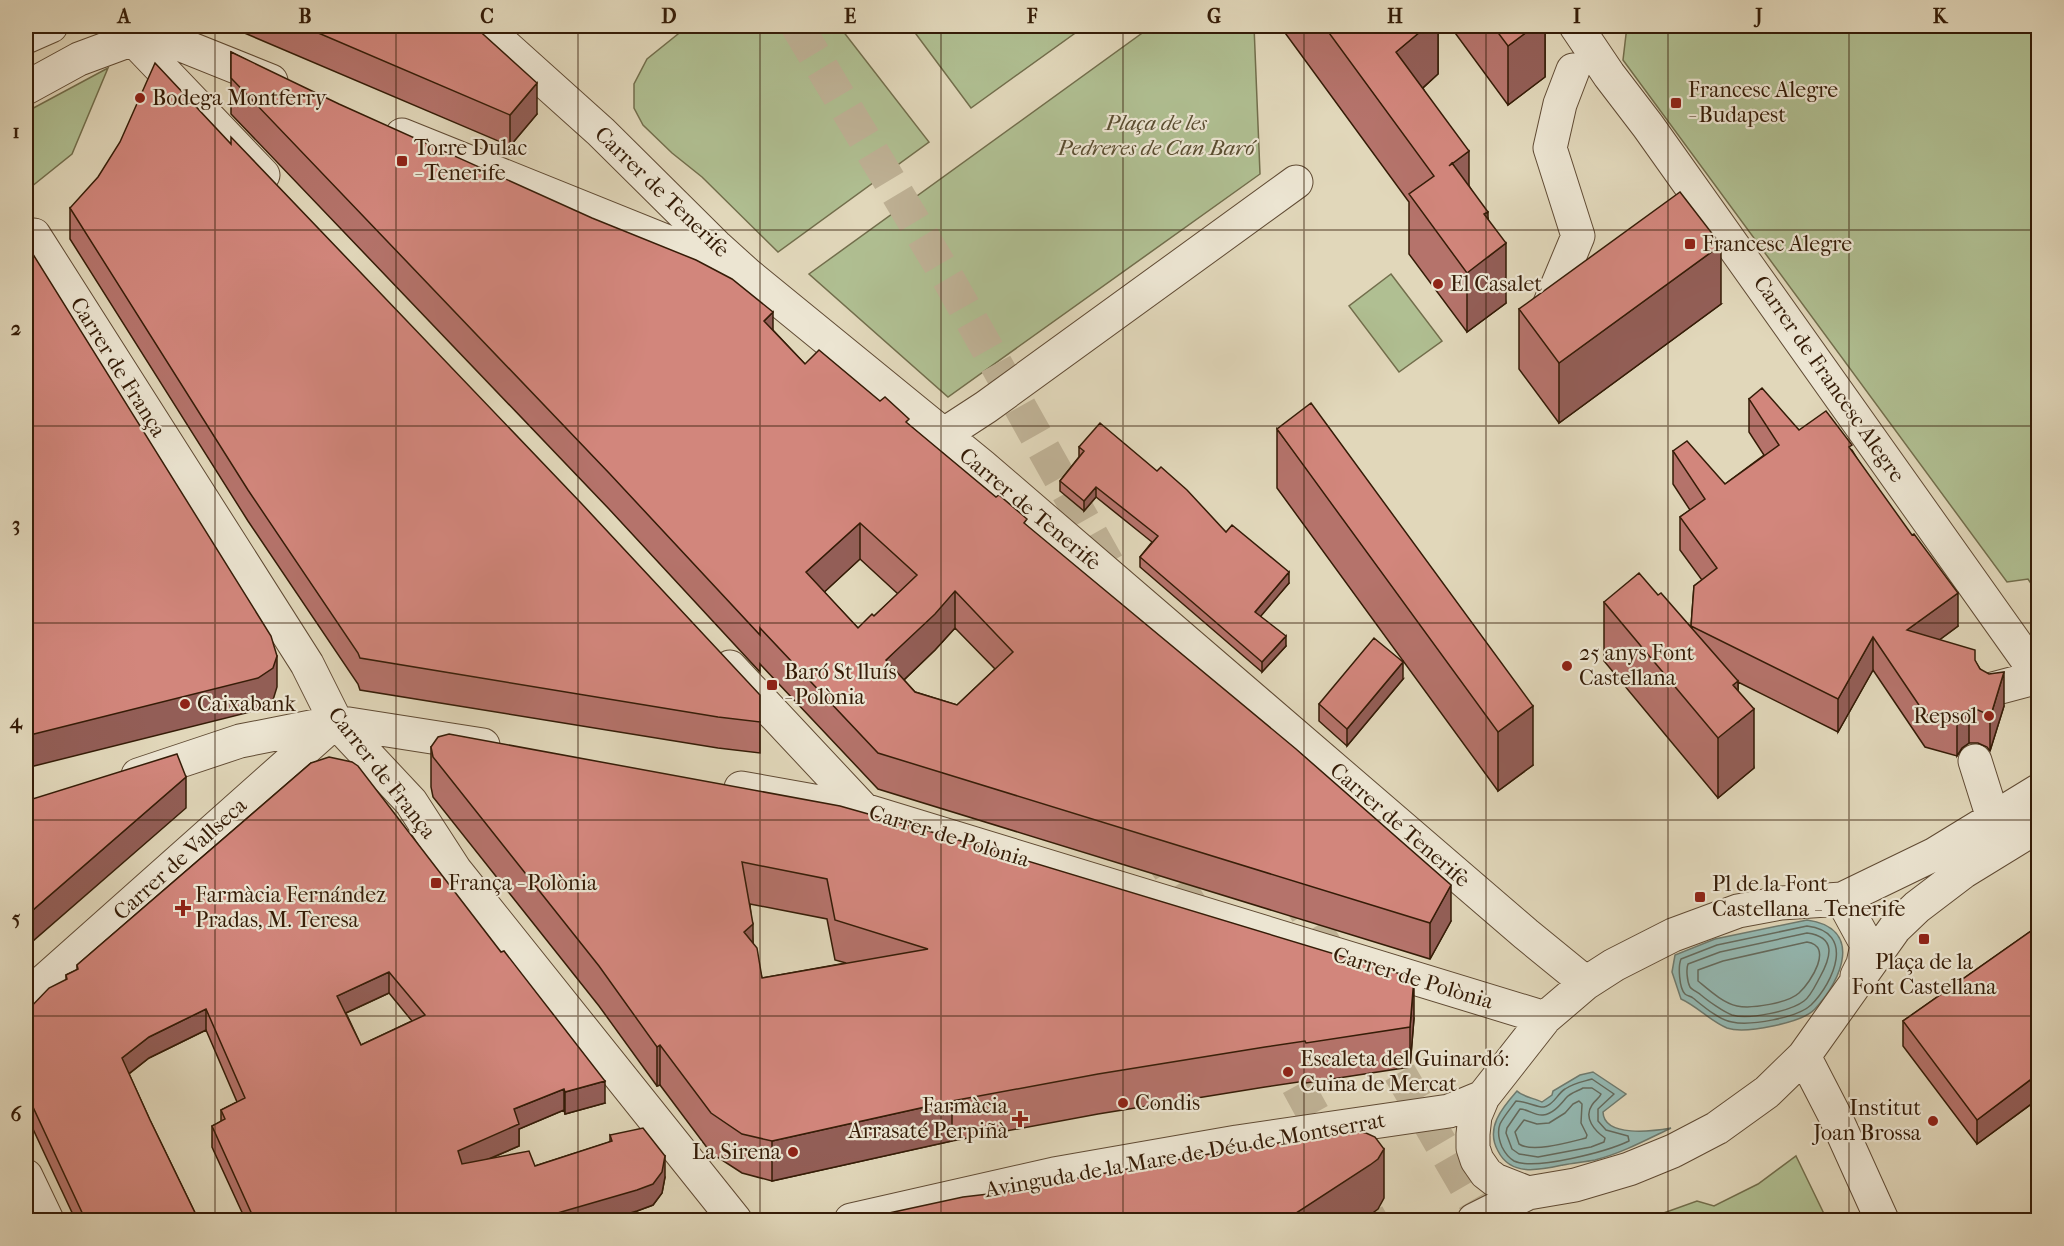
<svg xmlns="http://www.w3.org/2000/svg" width="2064" height="1246" font-family="'IM FELL French Canon',serif">
<rect width="100%" height="100%" fill="#e1d7ba"/>
<filter id="stains"><feTurbulence type="fractalNoise" baseFrequency=".00333" numOctaves="4"/><feColorMatrix values="0 0 0 0 .2 0 0 0 0 .09 0 0 0 0 .02 0 0 0 .5 -.17"/></filter>
<radialGradient id="worn" r=".72"><stop offset=".6" stop-color="#630" stop-opacity="0"/><stop offset="1" stop-color="#630" stop-opacity=".3"/></radialGradient>
<!-- green -->
<path fill="#b0bf92" stroke="#726e4c" stroke-width="1.5" d="M688,26H839L929,142L778,252L702,177L672,153L643,125L634,108V84L647,59Z
M910,26H1085L971,108Z
M1152,26H1254L1260,174L948,397L809,274Z
M1627,26H2038V594L2028,579L2007,582L1623,60Z
M108,68L72,154L26,191V112Z
M1391,274L1442,341L1399,372L1349,306Z
M1796,1156L1827,1220H1644L1697,1201L1714,1206L1758,1184Z"/>
<!-- water -->
<path fill="#94b9b3" stroke="#6e7a6e" stroke-width="1.5" d="M1807,920C1864,928 1842,980 1815,1009C1802,1023 1745,1034 1727,1028C1710,1021 1697,1006 1681,999L1672,972L1675,955L1715,939Z
M1593,1072L1626,1094L1603,1112C1604,1138 1654,1131 1671,1128C1646,1140 1622,1153 1595,1160C1584,1162 1574,1163 1563,1165C1540,1170 1511,1177 1498,1151C1485,1128 1502,1108 1517,1091C1523,1097 1534,1098 1542,1102L1552,1095L1553,1091L1580,1075Z"/>
<g fill="none" stroke-linecap="round" stroke-linejoin="round">
<!-- shore -->
<path stroke="#646a5d" stroke-width="1.5" d="M1807,926C1856,932 1834,982 1811,1005C1797,1018 1750,1026 1732,1022C1719,1020 1703,1006 1693,998C1691,996 1687,996 1685,994C1679,988 1678,966 1681,959L1717,945Z
M1807,933C1837,937 1831,957 1820,977C1816,984 1811,996 1804,1001C1791,1011 1749,1020 1732,1015C1724,1012 1708,1001 1701,995C1698,992 1692,990 1690,987C1687,981 1686,969 1688,964L1720,952Z
M1807,942C1834,946 1811,982 1799,993C1788,1003 1752,1009 1737,1006C1723,1003 1709,990 1698,981V970L1723,961Z
M1592,1079L1614,1094L1598,1109V1121L1606,1130L1628,1136L1629,1141C1608,1151 1535,1171 1514,1161C1509,1158 1505,1153 1502,1147C1499,1140 1497,1132 1500,1124C1504,1116 1511,1108 1516,1101C1525,1101 1539,1108 1544,1107C1554,1105 1557,1094 1565,1089C1574,1083 1582,1082 1592,1079Z
M1583,1088H1592L1601,1094C1599,1099 1595,1100 1592,1105C1583,1118 1595,1131 1605,1138L1604,1142L1591,1147L1538,1157L1519,1154L1512,1149L1506,1133L1507,1128L1520,1109C1528,1109 1535,1116 1543,1115C1553,1114 1560,1105 1566,1098C1570,1093 1578,1091 1583,1088Z
M1579,1101L1582,1104L1581,1123L1587,1135L1586,1138C1570,1142 1533,1153 1519,1144L1515,1132L1524,1120L1537,1124L1549,1123L1565,1113L1573,1104Z"/>
<!-- major-tunnel -->
<path stroke="#bfb296" stroke-width="33" stroke-dasharray="33 16" stroke-linecap="butt" d="M797,26L950,282L1118,582
M1152,843L1204,926
M1290,885L1340,970
M1375,1030L1485,1220
M1274,1042L1371,1220"/>
<!-- minor casing -->
<g stroke="#604b34" stroke-width="35">
<path id="minor" d="M115,26L133,39L263,175
M134,26L271,81
M483,26L601,132L716,246L747,274L981,465L1526,934L1586,983
M1576,26L1609,75L1648,126L2038,675
M26,37L51,26
M26,88L79,59L133,39
M402,135L730,267
M26,239L34,235L307,664L336,722L411,802L455,870L735,1220
M1548,308L1578,236L1550,148L1560,104L1573,70
M943,435L986,407L1296,182
M730,667L864,810
M1993,689L2038,677
M1975,761L1993,818
M138,775L240,741L336,722L483,745
M741,788L864,810L1545,1018
M2038,791L1935,854L1842,899L1781,903L1738,911L1673,935L1614,965L1586,983L1545,1018L1483,1097L1475,1116L1473,1134V1148L1477,1160L1486,1173L1495,1180L1528,1193L1575,1185L1629,1169L1673,1151L1717,1128L1767,1092L1804,1056L1895,928L1917,907L1963,872L2038,826
M1842,899L1867,945L1863,964L1857,976
M26,997L334,723
M1804,1056L1835,1116L1882,1220
M26,1176L47,1220
M851,1220L1054,1174L1237,1142L1449,1111L1483,1097
M1474,1220L1528,1193"/>
</g>
<!-- minor -->
<use href="#minor" stroke="#ece5d2" stroke-width="33"/>
</g>
<!-- wall -->
<path fill="#b5736b" stroke="#351c07" stroke-width="1.5" fill-rule="evenodd" d="M228,26H474L537,114L510,146Z
M1280,26H1377L1382,31L1438,26V74L1423,88L1469,186L1488,218L1506,303L1467,332L1409,254V202Z
M1450,26H1545V77L1508,105Z
M231,52L773,330L805,364L909,425L1027,526L1451,921L1430,959L878,789L760,664V672L609,509L231,114ZM860,559L898,594L874,616L858,628L824,592ZM955,628L995,669L957,705L915,692L904,680L935,650Z
M70,208L760,722V753L718,748L360,690L358,684L248,521L70,239Z
M1721,304L1559,423L1519,369V309Z
M1749,399L1799,430L1852,450L1958,626L1939,640L1975,661L2004,706L1990,751L1987,747L1978,743H1969L1962,748L1957,756L1925,747L1873,670L1838,732L1738,682V691L1754,768L1718,798L1604,661V602L1658,595L1691,627L1694,586L1702,580L1680,550V517L1690,510L1673,484V451L1725,484L1764,455L1749,432Z
M1277,429L1533,765L1498,791L1277,488Z
M1079,447L1226,532L1289,583L1260,616L1286,646L1262,672L1140,567V557L1152,542L1096,497L1084,511L1060,491V481L1079,457Z
M1403,679L1347,746L1319,721V704Z
M431,747L1414,1018L1410,1067L1306,1083L1305,1081L1265,1087L1098,1114L952,1141L772,1181L742,1173L711,1153L660,1085L657,1086L599,1006L433,797L431,787ZM750,904L827,919L835,960L846,963L762,978L753,943Z
M311,763L605,1103L565,1114L564,1110L519,1129V1146L489,1159L535,1166L610,1142V1135L665,1177L662,1193L653,1205L637,1211L603,1221H246L212,1147V1126L221,1122V1110L237,1102L206,1030L149,1058L129,1074L150,1120L199,1221H76L26,1114V1012L66,980V975L77,970V965ZM389,993L412,1021L361,1045L346,1013Z
M2038,926V1099L1977,1144L1903,1046V1021Z"/>
<!-- shaded-wall -->
<path fill="#935e57" stroke="#351c07" stroke-width="1.5" d="M1427,26H1438V74L1396,112V52Z
M1535,26H1545V77L1508,105V46Z
M537,83V114L510,146V115Z
M1469,151V210L1449,166Z
M1488,212V257L1506,243V303L1467,332V273L1484,214Z
M1721,245V304L1559,423V363Z
M773,312V348L764,321Z
M1096,487V497L1084,511V501Z
M860,523V559L806,609V572Z
M1289,572V583L1255,623V612Z
M955,591V628L935,650L886,697V660Z
M1958,593V626L1907,664V630Z
M1286,636V646L1262,672V662Z
M1873,637V670L1838,732V699Z
M277,656V687L273,700L258,710L26,768V736Z
M1403,662V679L1347,746V729Z
M2004,672V706L1990,751V718Z
M1738,681V722L1754,709V768L1718,798V738L1733,685Z
M1533,706V765L1498,791V732Z
M1969,710V743L1962,748L1957,756V723L1962,715Z
M186,777V808L26,947V916Z
M1451,885V921L1430,959V923Z
M753,924V964L744,932Z
M389,972V993L337,1017V996Z
M1414,978V1018L1410,1067V1027Z
M206,1009V1030L149,1058L122,1079V1058L149,1037Z
M660,1045V1085L657,1086V1047Z
M2038,1074V1099L1977,1144V1120Z
M605,1081V1103L565,1114V1092Z
M564,1089V1110L519,1129V1146L458,1172V1151L514,1109Z
M952,1101V1141L772,1181V1141Z
M1384,1149V1198L1378,1209L1370,1215L1361,1221H1284Z
M665,1156V1177L662,1193L653,1205L637,1211L603,1221H530Z"/>
<!-- building -->
<path fill="#d2867c" stroke="#351c07" stroke-width="1.5" fill-rule="evenodd" d="M302,26H474L537,83L510,115Z
M1324,26H1377L1382,31L1391,26H1427L1396,52L1469,151L1449,166L1452,163L1488,212L1484,214L1506,243L1467,273L1409,194L1434,176Z
M1493,26H1535L1508,46Z
M231,52L339,104L592,218L696,260L732,279L773,312L764,321L805,364L819,350L880,401L885,397L909,419L906,422L996,497L999,495L1027,519L1024,523L1296,749L1451,885L1430,923L878,753L760,628V635L609,473L231,78ZM860,523L917,575L874,616L872,614L858,628L806,572ZM955,591L1013,652L957,705L915,692L886,660L935,614Z
M155,63L231,144V137L581,503L760,695V722L718,717L360,658L358,653L248,490L70,208L98,177L120,142Z
M1680,192L1721,245L1559,363L1519,309Z
M26,243L271,636L277,656L273,668L258,678L26,736Z
M1762,388L1799,430L1826,411L1852,445L1849,447L1912,535L1914,534L1958,593L1907,630L1975,650V660L1980,669L1989,674L2004,672L1990,718L1987,714L1978,710H1969L1962,715L1957,723L1925,714L1873,637L1838,699L1691,626L1694,586L1717,568L1680,517L1705,499L1673,451L1687,441L1725,484L1779,445L1749,399Z
M1311,403L1533,706L1498,732L1277,429Z
M1100,423L1157,471L1161,467L1187,490L1226,532L1232,525L1289,572L1255,612L1286,636L1262,662L1140,557L1158,536L1096,487L1084,501L1060,481L1084,451L1079,447Z
M1639,573L1658,595L1661,593L1738,681L1733,685L1754,709L1718,738L1604,602Z
M1374,638L1403,662L1347,729L1319,704Z
M449,734L840,806L925,830L1414,978L1410,1027L1306,1043L1305,1041L1265,1047L1098,1074L952,1101L772,1141L742,1134L711,1113L660,1045L657,1047L599,966L433,757L431,747L438,737ZM742,862L827,879L835,920L928,949L762,978L757,948L744,932L753,924Z
M177,754L186,777L26,916V801Z
M329,757L352,762L358,766L501,952L504,951L605,1081L565,1092L564,1089L514,1109L519,1124L458,1151L462,1164L529,1151L535,1166L612,1141L610,1135L643,1128L665,1156L662,1172L653,1184L637,1190L530,1221H255L212,1126L225,1119L221,1110L245,1098L206,1009L149,1037L122,1058L150,1120L199,1221H86L26,1092V1027L28,1026L26,1021V1012L49,988L67,979L66,975L78,969L77,965L311,763ZM389,972L425,1015L361,1045L337,996Z
M2038,926V1074L1977,1120L1903,1021Z
M1357,1131L1366,1133L1375,1137L1384,1149L1378,1159L1370,1165L1284,1221H852L963,1197L997,1193L1220,1152Z
M26,1212L29,1221H26Z"/>
<!-- grid -->
<path fill="none" stroke="#351c07" stroke-width="1.5" stroke-opacity="0.55" d="M215,26V1220M396,26V1220M578,26V1220M760,26V1220M941,26V1220M1123,26V1220M1304,26V1220M1486,26V1220M1668,26V1220M1849,26V1220M26,230H2038M26,426H2038M26,623H2038M26,820H2038M26,1016H2038"/>
<!-- markers -->
<g fill="#8f2418" stroke="#ece5d2" stroke-width="2">
<circle cx="140" cy="98" r="6"/>
<rect x="1670" y="97" width="12" height="12" rx="3"/>
<rect x="396" y="155" width="12" height="12" rx="3"/>
<rect x="1684" y="238" width="12" height="12" rx="3"/>
<circle cx="1438" cy="284" r="6"/>
<circle cx="1567" cy="666" r="6"/>
<rect x="766" y="679" width="12" height="12" rx="3"/>
<circle cx="185" cy="704" r="6"/>
<circle cx="1989" cy="716" r="6"/>
<rect x="430" y="877" width="12" height="12" rx="3"/>
<rect x="1694" y="891" width="12" height="12" rx="3"/>
<path d="M180 899h6v6h6v6h-6v6h-6v-6h-6v-6h6z"/>
<rect x="1918" y="933" width="12" height="12" rx="3"/>
<circle cx="1288" cy="1072" r="6"/>
<circle cx="1123" cy="1103" r="6"/>
<path d="M1017 1110h6v6h6v6h-6v6h-6v-6h-6v-6h6z"/>
<circle cx="1933" cy="1121" r="6"/>
<circle cx="793" cy="1152" r="6"/>
</g>
<g text-anchor="middle" dominant-baseline="central" stroke-width="4.5" stroke-linejoin="round" paint-order="stroke">
<!-- poi labels -->
<g font-size="22" fill="#351c07" stroke="#ece5d2" text-anchor="start">
<text x="1688" y="90">Francesc Alegre<tspan x="1688" dy="25">- Budapest</tspan></text>
<text x="152" y="98">Bodega Montferry</text>
<text x="414" y="148">Torre Dulac<tspan x="414" dy="25">- Tenerife</tspan></text>
<text x="1702" y="244">Francesc Alegre</text>
<text x="1450" y="284">El Casalet</text>
<text x="1579" y="653">25 anys Font<tspan x="1579" dy="25">Castellana</tspan></text>
<text x="784" y="672">Baró St lluís<tspan x="784" dy="25">- Polònia</tspan></text>
<text x="197" y="704">Caixabank</text>
<text x="1977" y="716" text-anchor="end">Repsol</text>
<text x="448" y="883">França - Polònia</text>
<text x="1712" y="884">Pl de la Font<tspan x="1712" dy="25">Castellana - Tenerife</tspan></text>
<text x="195" y="895">Farmàcia Fernández<tspan x="195" dy="25">Pradas, M. Teresa</tspan></text>
<text x="1924" y="962" text-anchor="middle">Plaça de la<tspan x="1924" dy="25">Font Castellana</tspan></text>
<text x="1300" y="1059">Escaleta del Guinardó:<tspan x="1300" dy="25">Cuina de Mercat</tspan></text>
<text x="1135" y="1103">Condis</text>
<text x="1008" y="1106" text-anchor="end">Farmàcia<tspan x="1008" dy="25">Arrasaté Perpiñà</tspan></text>
<text x="1921" y="1108" text-anchor="end">Institut<tspan x="1921" dy="25">Joan Brossa</tspan></text>
<text x="781" y="1152" text-anchor="end">La Sirena</text>
</g>
<!-- park labels -->
<g font-size="22" font-style="italic" fill="#5a4d31" stroke="#ece5d2">
<text x="1156" y="123">Plaça de les<tspan x="1156" dy="25">Pedreres de Can Baró</tspan></text>
</g>
<!-- street labels -->
<g font-size="22" fill="#351c07" stroke="#ece5d2">
<text transform="translate(662 192) rotate(44)">Carrer de Tenerife</text>
<text transform="translate(118 367) rotate(58)">Carrer de França</text>
<text transform="translate(1829 379) rotate(55)">Carrer de Francesc Alegre</text>
<text transform="translate(1030 509) rotate(40)">Carrer de Tenerife</text>
<text transform="translate(382 773) rotate(52)">Carrer de França</text>
<text transform="translate(1400 825) rotate(41)">Carrer de Tenerife</text>
<text transform="translate(949 836) rotate(17)">Carrer de Polònia</text>
<text transform="translate(180 859) rotate(-42)">Carrer de Vallseca</text>
<text transform="translate(1413 978) rotate(17)">Carrer de Polònia</text>
<text transform="translate(1185 1155) rotate(-10)">Avinguda de la Mare de Déu de Montserrat</text>
</g>
</g>
<!-- margin -->
<rect width="2064" height="1246" fill="none" stroke="#e1d7ba" stroke-width="66"/>
<rect x="33" y="33" width="1998" height="1180" fill="none" stroke="#351c07" stroke-width="2"/>
<g font-size="20" text-anchor="middle" font-weight="bold" fill="#351c07">
<text x="124" y="23">A</text>
<text x="305" y="23">B</text>
<text x="487" y="23">C</text>
<text x="669" y="23">D</text>
<text x="850" y="23">E</text>
<text x="1032" y="23">F</text>
<text x="1214" y="23">G</text>
<text x="1395" y="23">H</text>
<text x="1577" y="23">I</text>
<text x="1759" y="23">J</text>
<text x="1940" y="23">K</text>
<text x="16" y="138">1</text>
<text x="16" y="335">2</text>
<text x="16" y="531">3</text>
<text x="16" y="728">4</text>
<text x="16" y="925">5</text>
<text x="16" y="1121">6</text>
</g>
<rect width="100%" height="100%" filter="url(#stains)"/>
<rect width="100%" height="100%" fill="url(#worn)"/>
</svg>
